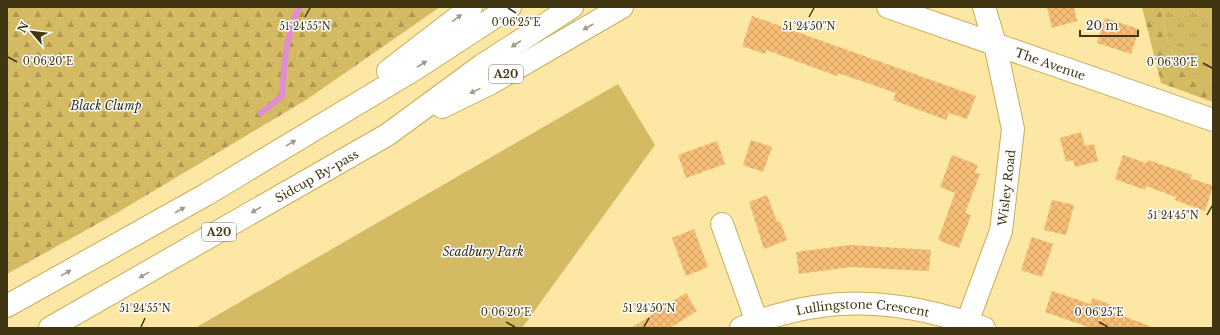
<svg xmlns="http://www.w3.org/2000/svg" width="1220" height="335" font-family="'Libre Baskerville',serif">
<defs>
<pattern id="grass-tufts" width="24" height="20" patternUnits="userSpaceOnUse"><rect width="24" height="20" fill="#d5ba64"/><path d="M3 7l-1-3M5 7V3M7 7l1-3M15 17l-1-3M17 17v-4M19 17l1-3" fill="none" stroke="#ae9851"/></pattern>
<pattern id="forest-firs" width="22" height="20" patternUnits="userSpaceOnUse"><rect width="22" height="20" fill="#d5ba64"/><path d="M5 1l3.5 6h-7zM16 11l3.5 6h-7z" fill="#ae9851"/></pattern>
<pattern id="building-cross-hatch" width="8" height="8" patternUnits="userSpaceOnUse"><rect width="8" height="8" fill="#f5bd76"/><path d="M0 0l8 8M0 8l8-8" fill="none" stroke="#d3a365"/></pattern>
</defs>
<rect width="100%" height="100%" fill="#fde7a5"/>
<!-- grass -->
<path fill="url(#grass-tufts)" d="M1160,7H1213V81L1182,71L1169,47Z"/>
<!-- forest -->
<path fill="url(#forest-firs)" d="M7,7H440L306,100L115,214L7,274Z
M1142,7H1160L1169,47L1182,70L1213,81V102L1161,83Z"/>
<!-- park -->
<path fill="#d5ba64" d="M618,84L655,145L522,328H195Z"/>
<g fill="none" stroke-linecap="round" stroke-linejoin="round">
<!-- stream -->
<path stroke="#e18dd4" stroke-width="6" d="M261,113L282,96C284,66 286,35 299,7"/>
</g>
<!-- building -->
<path fill="url(#building-cross-hatch)" d="M1047,7H1074L1077,21L1052,28Z
M752,16L976,96L967,119L949,113L946,120L893,100L896,93L838,73L837,76L766,50L765,54L742,46Z
M1105,18L1139,29L1131,54L1097,43Z
M1081,132L1085,146L1094,144L1098,161L1075,167L1073,160L1066,162L1060,138Z
M751,140L772,147L763,172L743,165Z
M717,141L725,164L686,178L678,155Z
M952,155L978,165L975,172L980,174L965,213L971,215L959,248L938,240L955,193L940,187Z
M1123,155L1146,163L1148,160L1192,175L1190,178L1213,186L1205,211L1175,200L1176,197L1146,186L1145,190L1115,179Z
M767,195L777,222L780,221L787,240L764,249L749,202Z
M1052,200L1074,205L1066,235L1044,230Z
M694,229L708,267L686,276L672,238Z
M1032,237L1053,244L1042,277L1021,270Z
M850,245L931,250L929,271L850,267L799,274L796,252Z
M1052,291L1090,304L1093,298L1114,306L1112,312L1150,326V328H1091L1045,312Z
M686,293L697,311L670,328H631Z"/>
<g fill="none" stroke-linecap="round" stroke-linejoin="round">
<!-- minor casing -->
<g stroke="#c7ad58" stroke-width="24">
<g id="minor">
<path id="s1" d="M888,7L1213,120"/>
<path d="M722,224L757,322"/>
<path id="s2" d="M741,328C826,293 898,298 984,328"/>
<path id="s3" d="M965,328L1001,231L1013,129L995,44L984,7"/>
</g>
</g>
<!-- highway casing -->
<g stroke="#c7ad58" stroke-width="24">
<g id="highway">
<path d="M388,71L471,7"/>
<path d="M442,107L491,83L622,7"/>
<path d="M7,306L207,194L415,69L510,7"/>
<path id="s4" d="M50,328L387,135L481,66L572,7"/>
</g>
</g>
<!-- minor -->
<use href="#minor" stroke="#fff" stroke-width="22"/>
<!-- highway -->
<use href="#highway" stroke="#fff" stroke-width="22"/>
</g>
<!-- one-way arrows -->
<defs><path id="oneway-solid" d="M-6-.8H1V-3.2L6.5 0L1 3.2V.8H-6Z"/></defs>
<g fill="#a09a88">
<use href="#oneway-solid" transform="translate(457 18) rotate(-37)"/>
<use href="#oneway-solid" transform="translate(588 27) rotate(150)"/>
<use href="#oneway-solid" transform="translate(516 44) rotate(147)"/>
<use href="#oneway-solid" transform="translate(422 64) rotate(-33)"/>
<use href="#oneway-solid" transform="translate(475 91) rotate(154)"/>
<use href="#oneway-solid" transform="translate(291 143) rotate(-31)"/>
<use href="#oneway-solid" transform="translate(180 210) rotate(-30)"/>
<use href="#oneway-solid" transform="translate(256 210) rotate(150)"/>
<use href="#oneway-solid" transform="translate(66 273) rotate(-29)"/>
<use href="#oneway-solid" transform="translate(144 275) rotate(151)"/>
</g>
<!-- ticks -->
<path fill="none" stroke="#413612" stroke-width="1.5" d="M508,8L516,13M305,17L310,8M809,17L814,8M8,57L17,62M1203,63L1212,68M1207,215L1212,206M506,322L515,327M1099,322L1108,327M141,327L145,318M644,327L649,318"/>
<g text-anchor="middle" dominant-baseline="central" stroke-width="3" stroke-linejoin="round" paint-order="stroke">
<!-- shield labels -->
<g fill="#fff" stroke="#7a7259" stroke-width="1">
<rect x="489" y="65" width="34" height="18" rx="3"/>
<rect x="202" y="223" width="34" height="18" rx="3"/>
</g>
<g font-size="11" font-weight="bold" fill="#413612">
<text x="506" y="74">A20</text>
<text x="219" y="232">A20</text>
</g>
<!-- street labels -->
<g font-size="12" fill="#413612" stroke="#fff">
<text stroke="none"><textPath href="#s1" startOffset="172">The Avenue</textPath></text>
<text stroke="none"><textPath href="#s4" startOffset="307">Sidcup By-pass</textPath></text>
<text stroke="none"><textPath href="#s3" startOffset="147">Wisley Road</textPath></text>
<text stroke="none"><textPath href="#s2" startOffset="125">Lullingstone Crescent</textPath></text>
</g>
<!-- park labels -->
<g font-size="12" font-style="italic" fill="#342e1a" stroke="#fff">
<text x="106" y="105">Black Clump</text>
<text x="483" y="251">Scadbury Park</text>
</g>
</g>
<g font-size="10" text-anchor="middle" fill="#413612" stroke="#fff" stroke-width="3" stroke-linejoin="round" paint-order="stroke">
<text x="516" y="26">0°06'25"E</text>
<text x="305" y="30">51°24'55"N</text>
<text x="809" y="30">51°24'50"N</text>
<text x="48" y="65">0°06'20"E</text>
<text x="1172" y="66">0°06'30"E</text>
<text x="1173" y="219">51°24'45"N</text>
<text x="145" y="312">51°24'55"N</text>
<text x="649" y="312">51°24'50"N</text>
<text x="506" y="316">0°06'20"E</text>
<text x="1099" y="316">0°06'25"E</text>
</g>
<!-- border -->
<rect width="1220" height="335" fill="none" stroke="#413612" stroke-width="16"/>
<!-- north arrow -->
<g transform="translate(32 32) rotate(298)" stroke="#ffffff" stroke-width="3" paint-order="stroke">
<path d="M0-3L7 15L0 10L-7 15Z" fill="#413612"/>
<text y="-6" font-size="11" font-weight="bold" text-anchor="middle" fill="#413612">N</text>
</g>
<!-- scale -->
<path d="M1080 30v6h58v-6" fill="none" stroke="#413612" stroke-width="2"/>
<text x="1086" y="30" font-size="12" fill="#413612" stroke="#ffffff" stroke-width="3" paint-order="stroke">20 m</text>
</svg>
